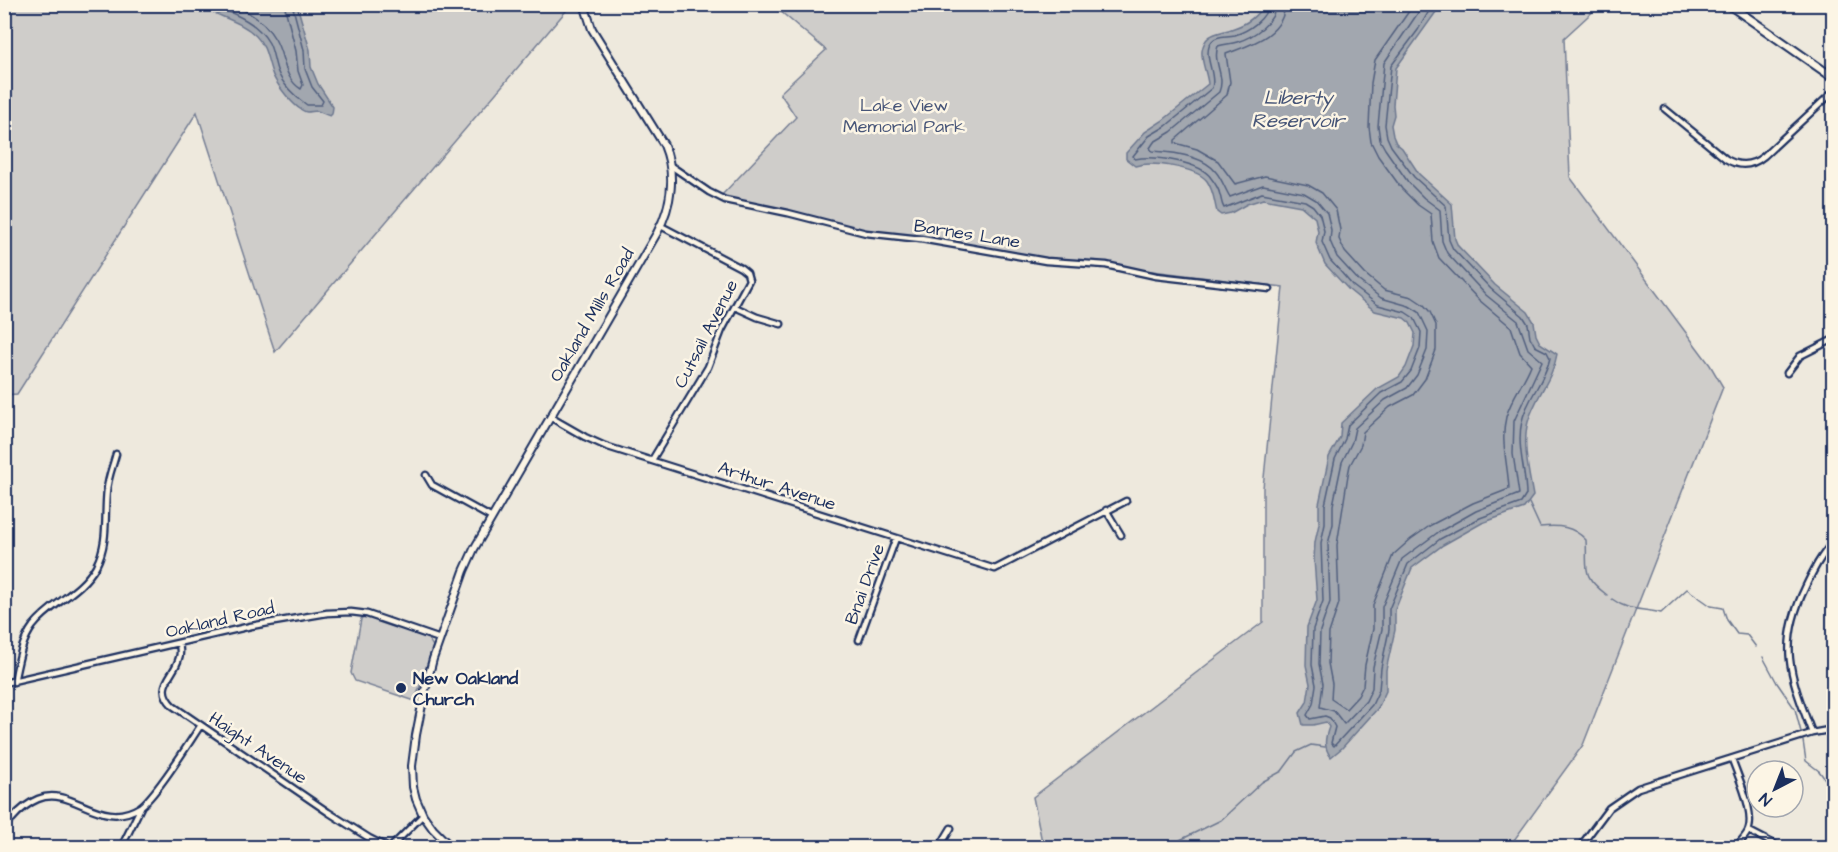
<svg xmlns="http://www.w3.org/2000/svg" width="1838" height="852" font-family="'Architects Daughter',sans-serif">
<rect width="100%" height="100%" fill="#eee9dd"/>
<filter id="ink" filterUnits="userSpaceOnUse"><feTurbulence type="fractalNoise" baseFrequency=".0167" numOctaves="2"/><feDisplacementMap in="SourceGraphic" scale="12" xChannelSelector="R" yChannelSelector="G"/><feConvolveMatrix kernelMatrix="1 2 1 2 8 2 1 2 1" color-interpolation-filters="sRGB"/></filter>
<g filter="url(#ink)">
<!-- green -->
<path fill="#cfcdca" stroke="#757e94" stroke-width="1.5" d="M4,5H571L275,352L197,112L17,394L5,395Z
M773,5H1600L1564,38L1570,177L1710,365L1723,387L1583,745L1509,847H1043L1033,797L1263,622V488L1283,287L875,237L719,198L796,117L780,93L826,50Z
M364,616L428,638L433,646L415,701L355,681L351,673L361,619Z"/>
<!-- water -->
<path fill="#a2a7af" stroke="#6c778f" stroke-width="1.5" d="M1264,4L1441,5L1396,68L1393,105L1394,115L1391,125L1393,136L1396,143L1402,148L1419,174L1452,204L1455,239L1458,246L1495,285L1528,312L1534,322L1536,335L1540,343L1557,354C1553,379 1535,397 1528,422C1522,444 1529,473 1533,496L1524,508L1482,523L1443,545L1412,568L1395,610V630L1386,670V691L1378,708L1342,748L1331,757C1323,747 1325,738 1329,727L1326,722L1313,725H1303L1300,713L1307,702L1310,684L1306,665L1307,627L1317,600L1314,559L1315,542L1319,524V504L1329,457L1340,437L1341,423L1377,389L1399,377L1406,367L1414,346L1415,333L1410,323L1404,318L1375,311L1349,290L1335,275L1325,264L1316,243L1318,231L1315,218L1301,206L1263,199L1247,204L1231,213L1221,215L1217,212C1214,201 1214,191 1207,181C1196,167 1151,161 1135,166L1126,159V153L1145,132L1162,121L1208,84C1207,73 1201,62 1202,51C1205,31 1220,34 1234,28C1247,24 1257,16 1264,4Z
M199,5H297L310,50L311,67L318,84L333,107L332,114L330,116C325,115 321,112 317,111C314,111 310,112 307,112C295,110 274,82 271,70C267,58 266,46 256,36C240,20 217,17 199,5Z"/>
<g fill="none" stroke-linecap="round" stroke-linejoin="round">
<!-- shore -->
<path stroke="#515f7e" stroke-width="1.5" d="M210,4C232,13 257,21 269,43C273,51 274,61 277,70C282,84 295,97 307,105H321L323,101L312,87L305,69L304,50L292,4
M231,4C248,11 266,23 275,39C285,56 283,78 301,89L303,85L298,71L296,51L284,4
M1268,4C1267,19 1248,31 1235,35C1227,37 1217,35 1212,41C1201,55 1217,73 1212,88L1166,126L1149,136L1133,156L1135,159C1153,155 1201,162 1211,178C1215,183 1219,189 1220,195C1222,201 1221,203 1224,208L1262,193L1305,201L1313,206L1320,215L1324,231L1322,242L1330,260L1340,271L1353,286L1378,305L1405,312L1414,318L1421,332L1420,348L1411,371L1402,382L1381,393L1348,425L1345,439L1335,459L1325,505V524L1321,543L1323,601L1313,629L1312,665L1316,685L1313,704L1307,715L1310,719L1325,716L1330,718L1335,727L1331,743L1334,746L1372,705L1379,690L1381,668L1389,630V609L1408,564L1440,539L1480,518L1521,503L1526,495C1526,471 1516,446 1522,421C1527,398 1545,381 1550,358L1547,352L1535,346L1530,337L1528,324L1523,316L1491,289L1453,249L1449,240L1446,206L1414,177L1391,146L1387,137L1385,125L1391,66L1418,30L1433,4
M1276,4C1275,23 1253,37 1237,42C1231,44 1224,44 1218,46C1212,62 1226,76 1219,92L1171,132L1154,142L1150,148L1152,151C1171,152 1204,156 1216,172C1222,179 1225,189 1230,197L1263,185L1304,193L1316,200L1327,213L1331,230L1330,241L1337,257L1359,281L1381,298L1409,306L1419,312L1428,331L1427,350L1417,375L1407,388L1385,400L1355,428L1352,442L1342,462L1333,505V524L1328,544L1330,602L1320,631L1319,664L1323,684L1320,707L1334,711L1344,724L1366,701L1372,688L1373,667L1382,629V607L1402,559L1437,533L1476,511L1519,494L1513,454L1514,421L1542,361L1528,349L1518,321L1486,295L1447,253L1442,241L1440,210L1424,198L1408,182L1385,149L1380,140L1378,126L1384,63L1424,4
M1285,4C1284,36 1249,45 1226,54L1230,82L1227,95L1175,140V143L1197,149L1218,161L1235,184L1265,176L1308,185L1322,193L1336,210L1340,230L1339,239L1345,252L1365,274L1384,290L1412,297L1424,305L1430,312L1436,325V350L1425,379L1413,395L1390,407L1363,432L1361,445L1350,465L1348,475L1337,545L1339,603L1329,633L1328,663L1332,684L1331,699L1346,709L1358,696L1363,686L1365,665L1373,629V605L1393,555L1411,539L1431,525L1473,503L1509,489C1508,465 1500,441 1506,417C1511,398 1524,383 1531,365L1520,353L1511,327L1479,300L1439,258L1433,242L1431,214L1418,205L1402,189L1378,156L1371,142L1369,127L1371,83L1375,60L1414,4"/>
<!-- stream -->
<path stroke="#6c778f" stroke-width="1.5" d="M1529,503L1540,527C1559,525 1573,526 1586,540C1588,569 1580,575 1607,595
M1612,599C1631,613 1641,607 1661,613L1687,589L1711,606L1723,608L1727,620L1737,634L1747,635L1756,647
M1763,657L1777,683L1795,709L1801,732
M1803,741L1806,761L1819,771L1834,791
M1175,848L1180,840L1221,820L1262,782L1282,771L1296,752L1311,745L1325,747"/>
<!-- street casing -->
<g stroke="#1b2f5e" stroke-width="9">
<path id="street" d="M1665,109L1726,159C1739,167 1752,166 1764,156L1834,91
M671,166L709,192L725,200L788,213L866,233L921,239L1046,261L1106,265L1156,276L1270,289
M735,307L757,317L781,324
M1787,373L1800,356L1834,339
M550,417L585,437L605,446L995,569L1126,501
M652,460L708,367L722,330L749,280L747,273L741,268L661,226
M426,475L432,485L492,518
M1106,510L1121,535
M859,640L896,538
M179,643C180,648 181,653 179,658C174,677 153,686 173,706L328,812L369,838L389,848
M14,682C18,663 21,642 33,626C52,602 80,594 96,566C109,542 104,516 107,490C108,477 113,466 116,454
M4,683L251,626L327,613L351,612L367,614L440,639
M1812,733C1791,677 1777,646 1805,588C1813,571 1821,555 1834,541
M1732,759C1738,777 1757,816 1747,833C1744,838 1739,843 1735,848
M12,819C19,811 28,803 38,799C73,785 100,832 140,807C156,796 188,744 201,725
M1749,831L1778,846
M121,848L141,807
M390,848L423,815
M939,848L951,828
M1579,848L1609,808L1638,788L1812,733L1834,729"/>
</g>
<!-- secondary casing -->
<g stroke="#1b2f5e" stroke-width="10">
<path id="secondary" d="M452,848L433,829L423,815L416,799L413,787L412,766L416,735L425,690L433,659L464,571L474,549L657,233C672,205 676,174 664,145L592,29L584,4"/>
</g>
<!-- primary casing -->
<g stroke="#1b2f5e" stroke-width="11">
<path id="primary" d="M1728,4L1834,78"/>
</g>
<!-- street -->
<use href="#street" stroke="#fcf5e5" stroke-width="4.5"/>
<!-- secondary -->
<use href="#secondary" stroke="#fcf5e5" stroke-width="6"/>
<!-- primary -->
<use href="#primary" stroke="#fcf5e5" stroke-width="7"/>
</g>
</g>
<!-- markers -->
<circle fill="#1b2f5e" stroke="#fcf5e5" stroke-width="2" cx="401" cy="688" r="6"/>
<g text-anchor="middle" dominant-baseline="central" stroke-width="5" stroke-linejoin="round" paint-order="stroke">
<!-- park labels -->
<g font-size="18" fill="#485679" stroke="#fcf5e5">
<text x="904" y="105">Lake View<tspan x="904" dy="21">Memorial Park</tspan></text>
</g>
<!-- street labels -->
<g font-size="18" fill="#1b2f5e" stroke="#fcf5e5">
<text transform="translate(967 234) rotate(9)">Barnes Lane</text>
<text transform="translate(592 315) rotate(-60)">Oakland Mills Road</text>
<text transform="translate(706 334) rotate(-63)">Cutsail Avenue</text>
<text transform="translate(777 486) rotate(18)">Arthur Avenue</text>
<text transform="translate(865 584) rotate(-70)">Bnai Drive</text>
<text transform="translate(220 620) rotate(-13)">Oakland Road</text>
<text transform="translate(258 748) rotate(34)">Haight Avenue</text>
</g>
<!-- poi labels -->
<g font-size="18" font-weight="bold" fill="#1b2f5e" stroke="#fcf5e5" text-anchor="start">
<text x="413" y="678">New Oakland<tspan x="413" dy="21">Church</tspan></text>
</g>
<!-- water labels -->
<g font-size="20" font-style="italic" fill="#445376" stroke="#fcf5e5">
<text x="1298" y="98">Liberty<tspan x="1298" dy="23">Reservoir</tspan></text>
</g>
</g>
<!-- margin -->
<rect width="1838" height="852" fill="none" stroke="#fcf5e5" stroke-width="24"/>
<rect x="12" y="12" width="1814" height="828" fill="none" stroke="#1b2f5e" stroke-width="2" filter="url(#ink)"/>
<!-- north arrow -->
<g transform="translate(1775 789) rotate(222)"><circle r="28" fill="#fcf5e5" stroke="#a2a6af" stroke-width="1.5"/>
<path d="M0-4.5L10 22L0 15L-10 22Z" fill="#1b2f5e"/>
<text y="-9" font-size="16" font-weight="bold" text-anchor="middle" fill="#1b2f5e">N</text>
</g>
</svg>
